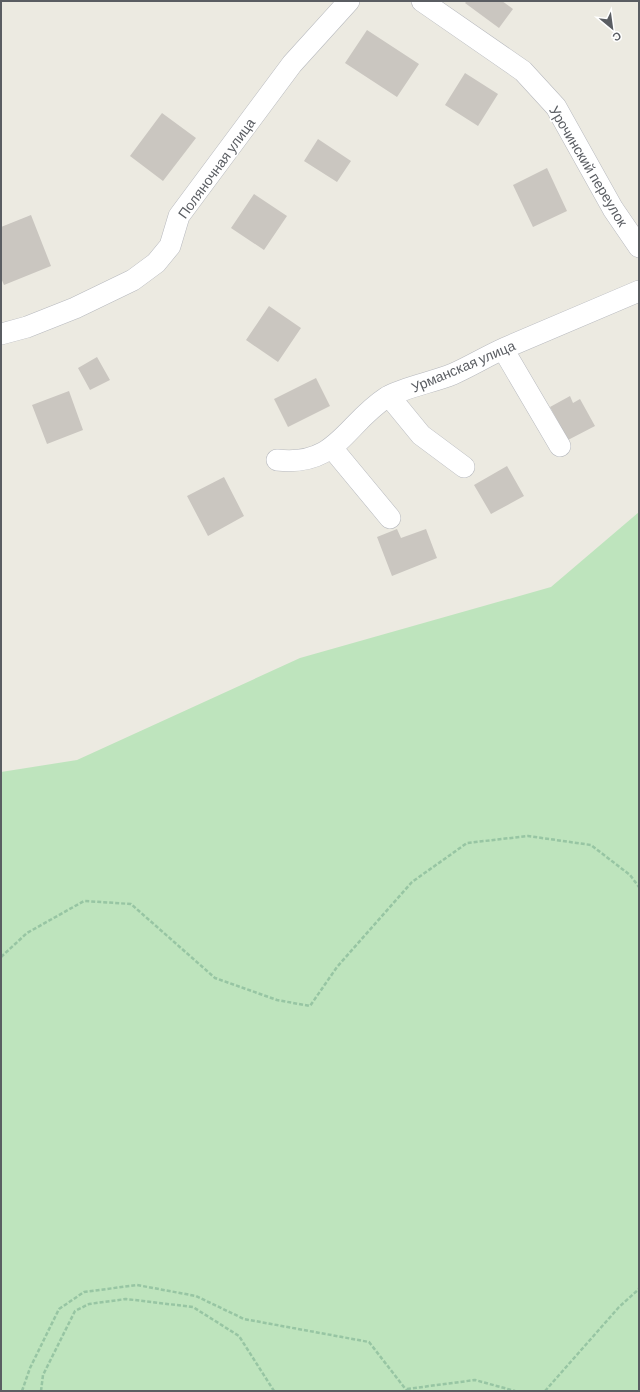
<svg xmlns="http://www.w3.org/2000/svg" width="640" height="1392" font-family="Barlow,sans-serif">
<rect width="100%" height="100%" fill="#eceae1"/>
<!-- green -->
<path fill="#bee4bd" d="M639,512V1391H1V772L77,760L300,658L551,587Z"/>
<!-- building -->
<path fill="#cac6c0" d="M467,1H502L513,9L499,28L465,3Z
M367,30L419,64L397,97L345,63Z
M465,73L498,94L478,126L445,105Z
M162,113L196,138L163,181L130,156Z
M318,139L351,161L337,182L304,161Z
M547,168L567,211L533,227L513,185Z
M254,194L287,216L264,250L231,228Z
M31,215L51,266L4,285L1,278V227Z
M269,306L301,328L278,362L246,340Z
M97,357L110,380L90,390L78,368Z
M316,378L330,406L288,427L274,399Z
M69,391L83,430L47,444L32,405Z
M570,396L573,403L580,399L595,426L568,440L550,407Z
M507,466L524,496L491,514L474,485Z
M224,477L244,516L208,536L187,496Z
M397,529L401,538L426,529L437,558L392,576L377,537Z"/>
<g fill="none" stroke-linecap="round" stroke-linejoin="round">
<!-- minor casing -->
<g stroke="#b7b9be" stroke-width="22">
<path id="minor" d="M422,1L523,71L556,107L613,209L639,247
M1,334L27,327L75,308L133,280L156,263L170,246L179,216L205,181L292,64L349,1
M503,349L560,446
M389,396L421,435L464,467
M332,448L390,518
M277,460C337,467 345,424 387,397C405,387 434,382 453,374C471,366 487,356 505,348C549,329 594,310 639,291"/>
</g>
<!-- path -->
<path stroke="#97c5a3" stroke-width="2.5" stroke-dasharray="4 2" stroke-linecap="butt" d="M1,957L27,933L84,901L131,904L215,978L277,1000L310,1006L337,967L412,882L467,843L528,836L591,845L630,875L639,887
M407,1389L475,1380L515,1391
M1,1390V1391
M22,1391L30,1368L59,1309L84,1292L137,1285L196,1296L244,1319L369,1342L407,1391
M41,1391L43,1375L75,1311L89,1304L126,1299L193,1307L239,1336L274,1391
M545,1391L619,1307L639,1289"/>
<!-- minor -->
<use href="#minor" stroke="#fff" stroke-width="21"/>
</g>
<g text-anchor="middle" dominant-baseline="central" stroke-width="3" stroke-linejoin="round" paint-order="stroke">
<!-- street labels -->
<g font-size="14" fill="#5a5d62" stroke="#fff">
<text transform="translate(589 166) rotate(59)">Урочинский переулок</text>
<text transform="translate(216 168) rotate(-54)">Поляночная улица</text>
<text transform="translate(463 366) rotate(-23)">Урманская улица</text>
</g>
</g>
<!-- border -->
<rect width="640" height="1392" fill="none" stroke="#5a5d62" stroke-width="4"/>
<!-- north arrow -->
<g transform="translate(612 28) rotate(151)" stroke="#ffffff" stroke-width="3" paint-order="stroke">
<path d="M0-3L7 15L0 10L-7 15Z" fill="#5a5d62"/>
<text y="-6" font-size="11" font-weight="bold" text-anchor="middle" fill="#5a5d62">С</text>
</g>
</svg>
